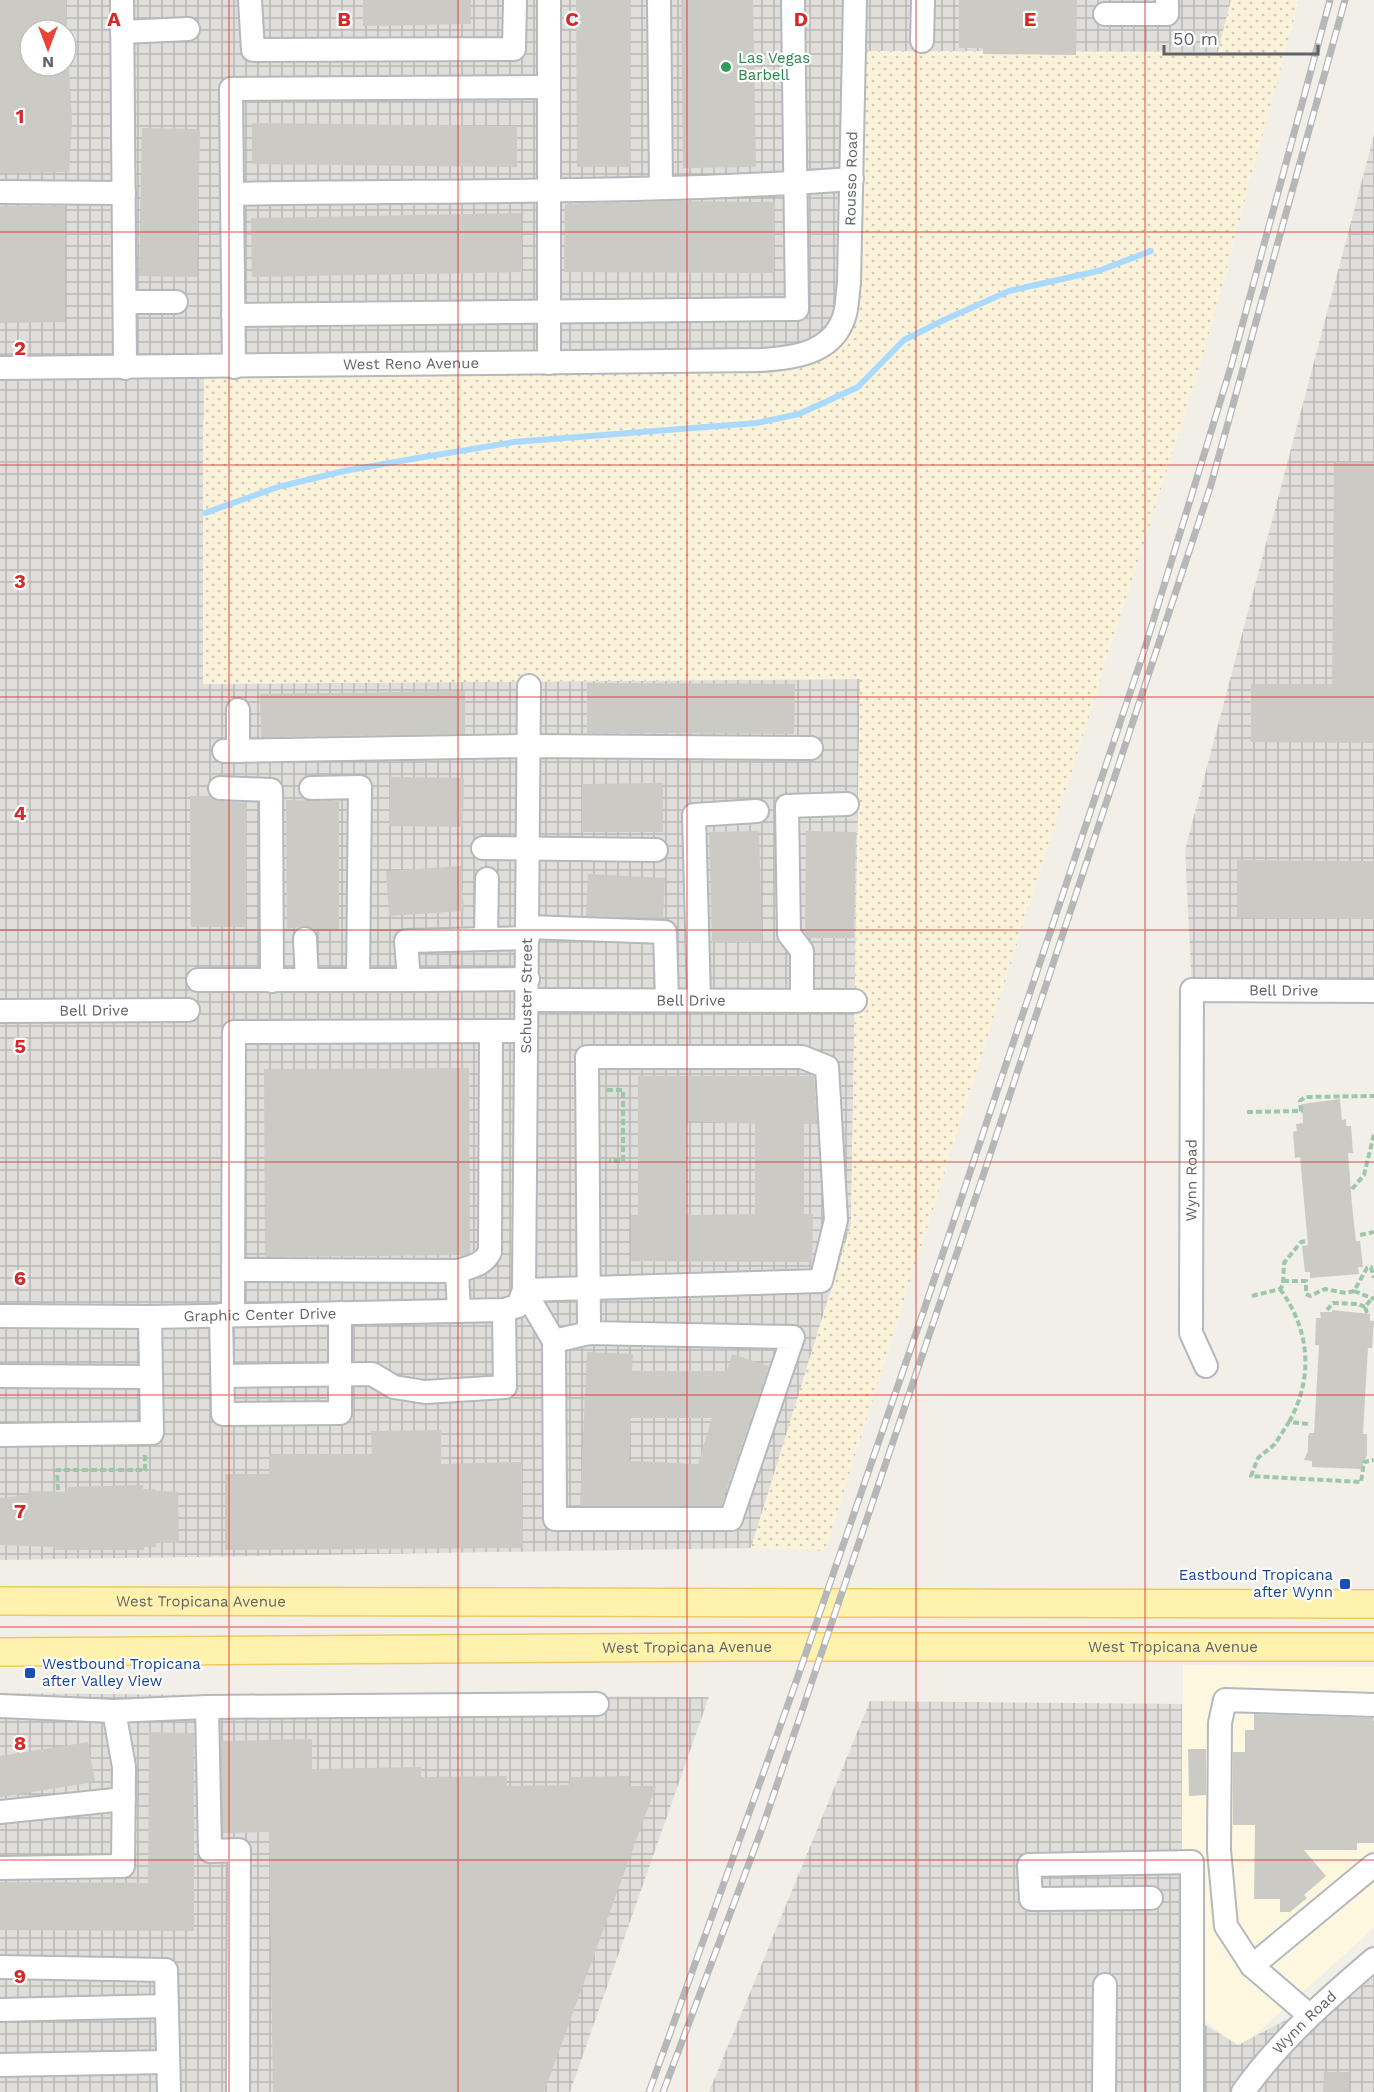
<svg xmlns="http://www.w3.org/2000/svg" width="1374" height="2092" font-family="'Work Sans',sans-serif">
<defs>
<pattern id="industrial-grid" width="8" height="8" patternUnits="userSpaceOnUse" patternTransform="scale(1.5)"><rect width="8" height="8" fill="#e0deda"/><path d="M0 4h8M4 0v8" fill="none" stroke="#b9b8b5"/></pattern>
<pattern id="sand-dots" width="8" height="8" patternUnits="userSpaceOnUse" patternTransform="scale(1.5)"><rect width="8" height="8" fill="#fbf3d9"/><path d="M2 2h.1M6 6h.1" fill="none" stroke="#cec8b4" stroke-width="1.8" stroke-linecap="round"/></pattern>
</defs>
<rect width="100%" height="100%" fill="#f1efe8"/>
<!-- commercial -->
<path fill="#fef7e0" d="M1183,1665L1374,1667V1928L1241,2047L1204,2021L1181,2010Z"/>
<!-- industrial -->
<path fill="url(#industrial-grid)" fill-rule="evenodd" d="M0,0H1231L1218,52L855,51L849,283L821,348L203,421V684L860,679L851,1225L751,1548L0,1560ZM30,30H66V66H30Z
M1374,135V991L1192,990L1185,850Z
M0,1693L207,1695L709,1697L570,2092H0Z
M870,1701L1182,1704L1181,2010L1238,2045L1374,1974V2092H709Z"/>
<!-- sand -->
<path fill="url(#sand-dots)" d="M1231,0H1299L1204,353L825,1551L751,1548L851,1225L860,679L203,684L204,368L761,360L835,334L855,51L1218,52Z"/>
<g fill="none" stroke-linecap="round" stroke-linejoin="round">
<!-- stream -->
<path stroke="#aadaff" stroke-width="6" d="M205,513L278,487L344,471L406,460L514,442L757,423L799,414L858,387L904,340L944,320L1009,291L1098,271L1151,251"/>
</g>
<!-- building -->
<path fill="#cccac5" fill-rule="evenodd" d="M0,0H66L67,30H30V66H69L72,121L69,172L0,173Z
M363,0H471V24L363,26Z
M576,0H631V167H577Z
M681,0H753L756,167L683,168Z
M959,0H1077L1076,55L983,54V48H959Z
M252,123L517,126V167L252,164Z
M142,128L200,129L197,277L139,276Z
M675,201L775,202L774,273L564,272L565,204Z
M0,206H65V322L0,323Z
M521,213L522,272L252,277L251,218Z
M1334,462L1374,463V743L1251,742V684H1332Z
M587,683L795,684L794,734L587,733Z
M465,691V734L261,737L260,694Z
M390,777L464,778L463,827L389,826Z
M663,783V832H582V784Z
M190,796H209L219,801L247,803L246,927H191Z
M286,800L339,801V929H314L305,926L287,929Z
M759,831L762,942L712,943L709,832Z
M806,831L856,832L854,938H809L805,932Z
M1237,860L1374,861V919L1237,918Z
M461,866L464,911L389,916L386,871Z
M588,874L665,878L663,918L586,916Z
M469,1068L470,1253L463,1255L265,1257L264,1069Z
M638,1076H814L817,1124H804V1214H813L812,1262L631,1261V1215H638ZM687,1121L755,1124V1214L686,1215Z
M1340,1099L1342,1120L1346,1119V1126H1351L1353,1153H1348L1352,1205L1356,1241H1360L1363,1267H1358L1359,1274L1310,1278V1272H1305L1302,1246L1308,1245L1300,1157L1295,1158L1293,1132L1297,1131L1296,1124L1303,1123L1302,1104Z
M1332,1310L1370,1314V1321H1374L1372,1348H1368L1365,1398L1363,1434H1367V1455L1361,1469L1312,1467V1461L1304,1460L1308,1451V1436L1310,1433H1314L1319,1345H1315L1316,1318H1321L1320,1312H1332Z
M587,1352L633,1354L632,1371H727L732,1354L769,1366L721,1506H580ZM631,1418H712L698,1464L629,1461Z
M441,1430V1464L522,1462L523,1548L225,1550V1474H269V1454H372L371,1431Z
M143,1485V1489H155L156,1491L178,1492L179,1543H156V1547H144V1550H55L56,1547L0,1545V1498L28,1495V1491L67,1492L68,1487Z
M1254,1714L1373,1718L1374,1722V1843H1357V1850H1304L1326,1876L1304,1895L1307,1898L1290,1912H1280V1899H1254L1255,1825H1233V1752H1245V1730H1254Z
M149,1732L194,1733V1931L0,1930V1882L148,1883Z
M312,1739V1769L421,1767V1777L507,1776V1786L570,1785V1777L629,1776V1786H656L544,2092H273L269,1832L223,1833L221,1741Z
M88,1742L95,1782L0,1797V1756Z
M1188,1749H1206V1795L1189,1796Z
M1324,2072H1349V2092H1323Z"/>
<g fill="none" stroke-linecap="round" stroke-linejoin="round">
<!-- minor casing -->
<g stroke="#b5b8bc" stroke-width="26">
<g id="minor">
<path d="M122,0L125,368"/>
<path d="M250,0L253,50L514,49L515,0"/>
<path d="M659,0L661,187"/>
<path d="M1105,14H1167V0"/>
<path d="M122,32L188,29"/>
<path d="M922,41L923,0"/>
<path d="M0,192L124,193"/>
<path d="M232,194L231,89L549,87"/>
<path d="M125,302H176"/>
<path d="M233,315L797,309L793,0"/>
<path d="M549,363V0"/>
<path d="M234,367L232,194C438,190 646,194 852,179"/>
<path id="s1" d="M0,368L761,360C792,358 830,354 843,320C848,309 847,295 849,283L855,0"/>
<path d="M238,710V751"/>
<path d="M224,751L529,746L811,748"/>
<path d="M220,788L271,790L272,981"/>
<path d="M311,788L360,787L358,980"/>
<path d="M483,848L656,850"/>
<path d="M528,927L665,932L667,1000"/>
<path d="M528,938L406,941L409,980L528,979"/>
<path d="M305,939L307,980"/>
<path d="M486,939L487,879"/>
<path d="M198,980H409"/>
<path id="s2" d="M527,1000L855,1001"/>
<path d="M699,1000L694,815L757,811"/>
<path d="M802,1001V951L789,934L787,806L847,804"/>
<path id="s3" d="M0,1011L188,1010"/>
<path d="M233,1270L457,1271L459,1311"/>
<path d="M457,1271C471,1267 483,1265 490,1252L491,1031"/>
<path d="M221,1315L223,1414L340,1413V1313"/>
<path d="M233,1315L234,1032L526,1031"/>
<path id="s4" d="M0,1316L150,1317L504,1310L518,1306L524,1290L529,686"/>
<path d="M554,1341L524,1290L821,1281L836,1220L827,1067L802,1057H587L589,1333L793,1337L731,1519H555L554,1341L589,1333"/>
<path id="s5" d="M1206,1366L1191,1333L1192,990L1374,991"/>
<path d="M0,1376L151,1377"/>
<path d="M223,1376L372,1374L394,1387L425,1392L505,1387L504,1310"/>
<path d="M0,1435L152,1433L150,1317"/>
<path d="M0,1706L114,1711L124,1767L123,1866L0,1868"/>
<path d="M207,1707L210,1851L239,1850L238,2092"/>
<path d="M114,1711L207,1707L597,1704"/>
<path d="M0,1812L124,1799"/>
<path d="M1151,1898L1031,1899L1029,1865L1192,1862V2092"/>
<path d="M1252,1966L1374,1865"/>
<path d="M0,1967L166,1970L169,2092"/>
<path d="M0,2010L167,2006"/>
<path d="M1309,2015L1252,1966L1226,1926L1219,1850L1220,1723L1225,1700L1374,1705"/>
<path d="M0,2065L168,2062"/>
<path d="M1104,2092L1105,1985"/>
<path id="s6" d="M1243,2092C1280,2040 1326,2000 1374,1959"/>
</g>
</g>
<!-- major casing -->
<g stroke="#f2c960" stroke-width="30">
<g id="major">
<path id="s7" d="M0,1601L1374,1604"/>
<path id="s8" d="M0,1652L728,1647H1374"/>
</g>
</g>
<!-- path -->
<path stroke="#9cc7a9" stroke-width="4" stroke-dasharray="6 3" stroke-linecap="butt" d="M607,1090H623V1161H609
M1247,1112L1301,1111L1300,1101L1305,1097L1374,1096
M1352,1189L1364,1175L1374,1134
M1360,1235L1374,1232
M1283,1281H1306V1294L1310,1296L1325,1289L1346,1293L1354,1291L1367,1268L1371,1267L1374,1278
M1280,1289C1310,1330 1314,1377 1289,1422
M1354,1291L1374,1299
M1252,1296L1280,1289L1283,1285L1284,1263L1301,1242L1307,1241
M1327,1310L1333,1303L1358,1304L1365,1307
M1367,1313L1365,1307L1372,1298
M1308,1424L1289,1422L1275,1444L1258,1458L1251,1476L1361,1482L1364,1462L1374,1460
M58,1490L57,1470H145V1453"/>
<!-- minor -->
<use href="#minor" stroke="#fff" stroke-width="22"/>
<!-- major -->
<use href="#major" stroke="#fff2af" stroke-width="27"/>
<!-- rail casing -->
<g stroke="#b6b7b8" stroke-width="7">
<path id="rail" d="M649,2092L796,1682L924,1310L1144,651L1232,363L1330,0
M663,2092L763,1826L987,1164L1210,488L1345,0"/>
</g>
<!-- rail -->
<use href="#rail" stroke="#fff" stroke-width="4.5" stroke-dasharray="14" stroke-linecap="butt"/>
</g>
<!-- grid -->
<path fill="none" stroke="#d62828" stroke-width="1.5" stroke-opacity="0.55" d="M229,0V2092M458,0V2092M687,0V2092M916,0V2092M1145,0V2092M0,232H1374M0,465H1374M0,697H1374M0,930H1374M0,1162H1374M0,1395H1374M0,1627H1374M0,1860H1374"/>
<!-- markers -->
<circle fill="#2e9e5b" stroke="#fff" stroke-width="2" cx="726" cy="67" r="6"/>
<g fill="#1a4fb4" stroke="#fff" stroke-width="2">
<rect x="1339" y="1578" width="12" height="12" rx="3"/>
<rect x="24" y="1667" width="12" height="12" rx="3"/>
</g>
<g text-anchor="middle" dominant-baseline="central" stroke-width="4.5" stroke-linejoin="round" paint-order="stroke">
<!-- leisure labels -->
<g font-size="15" fill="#27864d" stroke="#fff" text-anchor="start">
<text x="738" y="58">Las Vegas<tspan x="738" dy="17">Barbell</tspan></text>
</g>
<!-- street labels -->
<g font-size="15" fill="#5f6368" stroke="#fff">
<text stroke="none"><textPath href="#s1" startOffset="1000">Rousso Road</textPath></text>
<text stroke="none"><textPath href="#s1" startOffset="411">West Reno Avenue</textPath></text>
<text stroke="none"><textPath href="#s5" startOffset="471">Bell Drive</textPath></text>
<text stroke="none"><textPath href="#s4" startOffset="830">Schuster Street</textPath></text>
<text stroke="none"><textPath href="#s2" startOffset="164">Bell Drive</textPath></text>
<text stroke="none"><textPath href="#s3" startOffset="94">Bell Drive</textPath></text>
<text stroke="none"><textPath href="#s5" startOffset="189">Wynn Road</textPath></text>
<text stroke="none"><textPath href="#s4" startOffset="260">Graphic Center Drive</textPath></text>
<text stroke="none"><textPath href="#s7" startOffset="201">West Tropicana Avenue</textPath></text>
<text stroke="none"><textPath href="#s8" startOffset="1173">West Tropicana Avenue</textPath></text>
<text stroke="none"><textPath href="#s8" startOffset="687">West Tropicana Avenue</textPath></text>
<text stroke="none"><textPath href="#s6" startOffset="93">Wynn Road</textPath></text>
</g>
<!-- transit labels -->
<g font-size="15" fill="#164399" stroke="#fff" text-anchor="end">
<text x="1333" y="1575">Eastbound Tropicana<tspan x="1333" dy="17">after Wynn</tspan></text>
<text x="42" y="1664" text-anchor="start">Westbound Tropicana<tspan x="42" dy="17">after Valley View</tspan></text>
</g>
</g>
<g font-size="20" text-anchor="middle" font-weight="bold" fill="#d62828" stroke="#fff" stroke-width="4.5" stroke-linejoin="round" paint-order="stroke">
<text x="114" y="26">A</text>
<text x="344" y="26">B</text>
<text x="572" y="26">C</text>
<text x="801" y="26">D</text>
<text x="1030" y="26">E</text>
<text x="20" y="123">1</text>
<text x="20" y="355">2</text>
<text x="20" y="588">3</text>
<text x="20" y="820">4</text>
<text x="20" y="1053">5</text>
<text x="20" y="1285">6</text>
<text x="20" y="1518">7</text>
<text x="20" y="1750">8</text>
<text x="20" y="1983">9</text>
</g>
<!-- north arrow -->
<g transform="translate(48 48) rotate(180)"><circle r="28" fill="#ffffff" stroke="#bfc1c3" stroke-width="1.5"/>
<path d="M0-4.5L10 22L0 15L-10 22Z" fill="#ea4335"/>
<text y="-9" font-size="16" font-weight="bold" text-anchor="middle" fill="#5f6368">N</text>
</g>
<!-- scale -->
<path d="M1164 45v9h154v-9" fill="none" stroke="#5f6368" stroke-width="3"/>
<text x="1173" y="45" font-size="18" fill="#5f6368" stroke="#ffffff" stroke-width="4.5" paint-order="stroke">50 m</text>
</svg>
